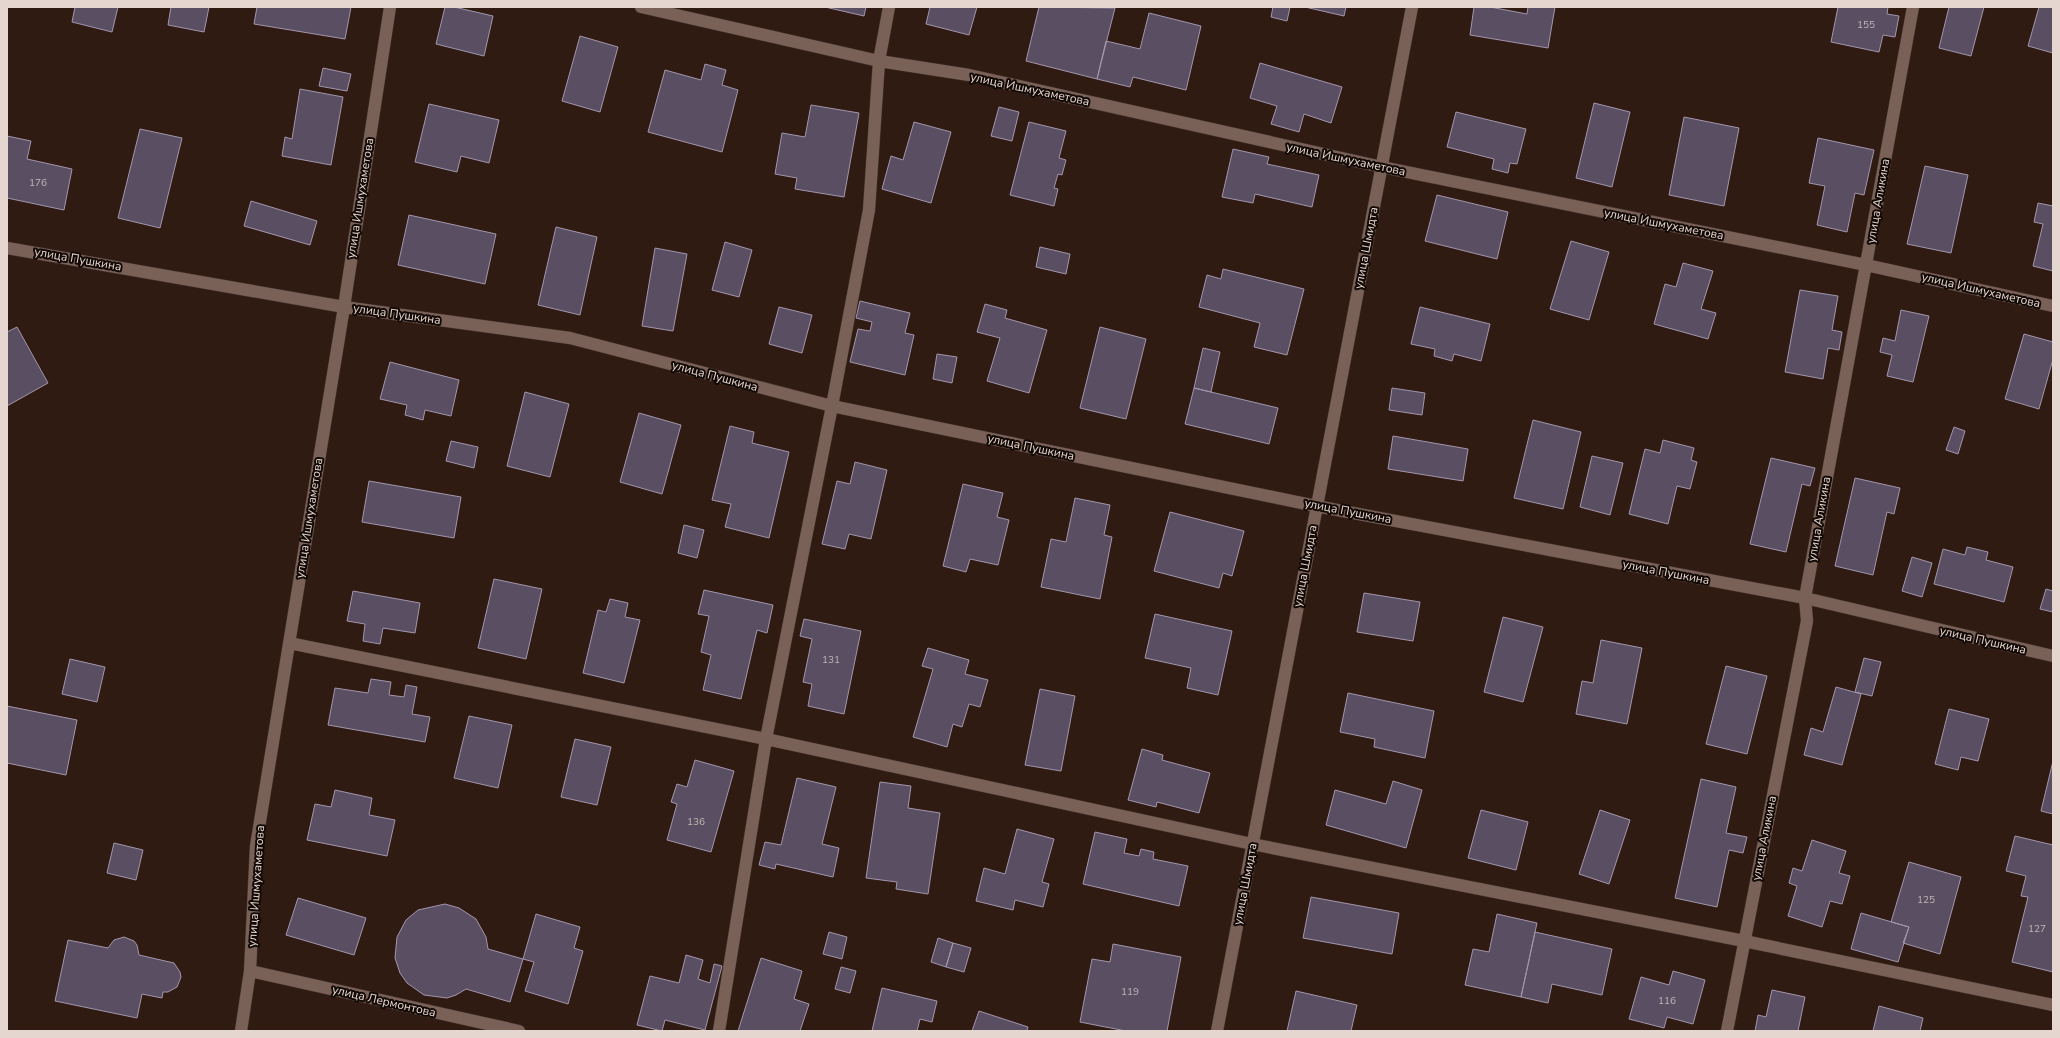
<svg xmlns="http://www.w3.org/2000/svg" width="2060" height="1038" font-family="'Nunito Sans',sans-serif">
<rect width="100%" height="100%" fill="#301b13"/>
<!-- building -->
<path fill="#5a4e63" stroke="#a396ad" d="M75,7H118L112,32L72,22Z
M171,7H209L204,32L168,25Z
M257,7H351L345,39L254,24Z
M445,7H454L493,16L484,56L436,44Z
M825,7H866L864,16Z
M930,7H977L969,35L926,24Z
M1039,7L1115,8L1097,79L1026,61Z
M1273,7H1290L1287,21L1271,17Z
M1305,7H1346L1344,16Z
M1474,7H1490L1527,14L1528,7H1555L1548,48L1470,35Z
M1838,7H1888L1887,14L1899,16L1895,37L1883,35L1879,52L1831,42Z
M1949,7H1984L1971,56L1939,48Z
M2039,7H2053V53L2028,46Z
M1149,13L1201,26L1186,90L1133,77L1130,87L1097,79L1106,41L1140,49Z
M580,36L618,47L600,112L562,101Z
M1260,63L1342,87L1331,123L1304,114L1299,132L1271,124L1277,106L1250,98Z
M705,64L726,70L722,85L738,90L722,152L648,132L665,70L701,80Z
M323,68L351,74L347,91L319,86Z
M300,89L343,97L331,165L282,156L285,137L292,139Z
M1594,103L1630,112L1612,187L1576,178Z
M429,104L499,120L489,163L461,156L457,172L415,162Z
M811,105L859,113L844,197L795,189L797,178L775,174L782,133L805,137Z
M999,107L1019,112L1012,141L991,136Z
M1456,112L1526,129L1517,164L1510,163L1508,173L1492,169L1494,159L1447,147Z
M1684,117L1739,128L1724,206L1669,195Z
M914,122L951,132L931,203L882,189L891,156L903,160Z
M1029,122L1066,131L1059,158L1066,160L1062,175L1058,174L1054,188L1058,189L1054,206L1010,195Z
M140,129L182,138L160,228L118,218Z
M7,136L31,141L27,159L72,169L64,210L7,198Z
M1818,138L1874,150L1864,195L1855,193L1847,232L1817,225L1825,186L1809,183Z
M1233,149L1269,157L1267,164L1319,175L1312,207L1255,194L1253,203L1222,197Z
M1925,166L1968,175L1951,253L1907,244Z
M1437,195L1508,212L1497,259L1425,241Z
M251,201L317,221L310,245L244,226Z
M2038,203L2053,206V271L2033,266L2043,224L2034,222Z
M409,215L496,234L485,284L398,265Z
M556,227L597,237L580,315L538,305Z
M1571,241L1609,252L1589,320L1550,309Z
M725,242L752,250L739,297L712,290Z
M1040,247L1070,254L1066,274L1036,267Z
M655,248L687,254L673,331L642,326Z
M1683,263L1713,271L1701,309L1716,313L1708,339L1654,324L1665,284L1676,287Z
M1223,269L1304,289L1287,355L1254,347L1260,323L1199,307L1207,275L1221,279Z
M1800,290L1838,296L1832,330L1842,332L1839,350L1828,348L1823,379L1785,372Z
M860,301L910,313L905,333L914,335L905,375L850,362L858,329L870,331L872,322L856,318Z
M985,304L1007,310L1005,318L1047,330L1029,393L987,381L1000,338L977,332Z
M779,307L812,315L802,353L769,344Z
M1420,307L1490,324L1481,361L1454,354L1452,361L1434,356L1435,349L1411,344Z
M1901,310L1929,316L1913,382L1887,376L1892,355L1880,352L1883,338L1895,341Z
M17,327L48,383L7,406V332Z
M1100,327L1146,339L1126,419L1080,408Z
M2024,334L2053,342V359L2039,409L2005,399Z
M1203,348L1220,352L1211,392L1194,388Z
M937,354L957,357L952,383L933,379Z
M390,362L459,380L451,416L425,410L423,420L405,415L407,405L380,399Z
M1194,388L1278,408L1269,444L1185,424Z
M1392,388L1425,393L1422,415L1389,410Z
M525,392L569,404L550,477L507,466Z
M639,413L681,425L662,494L620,482Z
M1533,420L1581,432L1563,509L1514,498Z
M730,426L754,432L752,443L789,452L769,538L725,527L731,504L712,500Z
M1954,427L1965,431L1958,454L1946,450Z
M1393,436L1468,449L1463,481L1388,469Z
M1663,440L1694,448L1691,460L1697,462L1690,489L1677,486L1668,524L1629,514L1645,449L1660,453Z
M451,441L478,447L474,468L446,461Z
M1592,456L1623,463L1610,515L1580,507Z
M1771,458L1815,468L1810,486L1802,484L1786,552L1750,544Z
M855,462L887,470L871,539L849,534L845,549L822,544L837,481L850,484Z
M1855,478L1900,488L1894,514L1887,512L1873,575L1835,566Z
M369,481L461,497L454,538L362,522Z
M963,484L1003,493L997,517L1009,520L998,565L970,559L966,572L943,566Z
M1075,498L1110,505L1104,535L1112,537L1100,599L1041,587L1051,539L1066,542Z
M1170,512L1244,531L1232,576L1223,573L1219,588L1154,571Z
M684,525L704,530L697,558L678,553Z
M1967,547L1988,552L1986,560L2013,567L2004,602L1934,584L1943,549L1965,555Z
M1912,557L1932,563L1922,597L1902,591Z
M494,579L542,589L526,659L478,648Z
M2046,589L2053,591V612L2040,609Z
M704,590L773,605L767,633L757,630L741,699L703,690L711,655L701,652L709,616L698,614Z
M353,591L420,603L415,633L383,628L380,644L363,641L365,624L347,621Z
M1364,593L1420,602L1413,641L1357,632Z
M610,599L628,603L625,617L640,620L624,683L583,673L598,610L606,612Z
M1155,614L1232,631L1218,695L1187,688L1191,668L1145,658Z
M1503,617L1543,627L1523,702L1484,692Z
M804,619L861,631L844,714L808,706L812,684L803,682L812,639L800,636Z
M1601,640L1642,648L1627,724L1576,714L1582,681L1593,683Z
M928,648L969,660L965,674L988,680L980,707L969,704L962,727L953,724L947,747L913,737L933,669L922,666Z
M1864,658L1881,662L1872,696L1855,692Z
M70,659L105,667L97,702L62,694Z
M1726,666L1767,676L1747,754L1706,744Z
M371,679L391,682L389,695L404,697L406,685L417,687L412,714L430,717L425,742L328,725L335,688L368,693Z
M1836,687L1861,694L1842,765L1804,755L1811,728L1823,732Z
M1040,689L1075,696L1061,771L1025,765Z
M1348,693L1434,711L1425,758L1374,747L1375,739L1340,732Z
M7,706L77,720L66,775L7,763Z
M1949,709L1989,719L1978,761L1961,757L1958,770L1935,764Z
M469,716L512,725L498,788L454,778Z
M575,739L611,747L597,805L561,797Z
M1142,749L1163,755L1162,760L1210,773L1199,813L1157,802L1156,807L1128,800Z
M695,760L734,771L711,852L667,840L677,804L671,802L677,784L687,787Z
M2053,761V814L2041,811Z
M797,778L836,787L822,844L839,848L833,877L776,864L775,869L759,865L765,842L781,845Z
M1701,779L1736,787L1726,833L1747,837L1743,853L1729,850L1717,907L1675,898Z
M1393,781L1422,790L1406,848L1326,825L1335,790L1386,804Z
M880,782L911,786L908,808L940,813L928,894L896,889L897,882L866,878Z
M335,790L372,798L369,815L395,820L387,856L307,840L315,804L331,807Z
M1481,810L1528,822L1516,870L1468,858Z
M1600,810L1630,820L1609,884L1579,874Z
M1017,829L1054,839L1042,882L1049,884L1043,907L1015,900L1013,910L976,901L984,868L1005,874Z
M1095,832L1127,839L1124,853L1139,856L1141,849L1154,852L1153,859L1188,866L1179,906L1083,884Z
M2015,836L2053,845V972L2012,962L2028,897L2021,896L2026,876L2006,871Z
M1812,840L1846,851L1839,873L1850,876L1842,904L1830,901L1822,927L1788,916L1797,886L1789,883L1793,868L1802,871Z
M114,843L143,850L136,880L107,873Z
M1909,862L1961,877L1940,954L1903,943L1909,927L1891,922Z
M1311,897L1399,913L1392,954L1303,938Z
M298,898L366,918L354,955L286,935Z
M445,904L459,908L476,919L486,937L488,949L523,959L510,1002L466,989L456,995L447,998L424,995L407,983L400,973L395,958L397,937L406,920L418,910Z
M1861,913L1909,927L1898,962L1851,949Z
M536,914L580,927L574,948L583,951L568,1004L525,991L534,962L523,959Z
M1497,914L1537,923L1521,997L1465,985L1473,949L1489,952Z
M829,932L847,937L842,959L823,954Z
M1535,932L1612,949L1602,995L1552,984L1548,1003L1521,997Z
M124,937L134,941L137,945L139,955L174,963L180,972L181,977L177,987L168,992H163L162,998L142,994L137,1018L55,1001L68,940L108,948L114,940Z
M938,938L953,943L946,967L931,962Z
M953,943L971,948L964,972L946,967Z
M1113,944L1181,957L1167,1031H1126L1080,1022L1092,959L1110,962Z
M686,955L703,960L698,979L710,983L714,964L722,966L705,1030L665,1020L662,1031L637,1025L650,976L679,983Z
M761,958L802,971L794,999L809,1004L800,1031H738Z
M841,967L856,971L850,993L835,989Z
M1673,971L1705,980L1693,1024L1667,1017L1664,1028L1629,1019L1641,977L1669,985Z
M882,988L937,1001L932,1022L920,1019L917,1031H872Z
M1772,990L1805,997L1798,1031H1755L1758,1015L1766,1017Z
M1296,991L1357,1005L1351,1031H1287Z
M1879,1006L1923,1018L1920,1031H1873Z
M979,1011L1028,1027L1027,1031H972Z"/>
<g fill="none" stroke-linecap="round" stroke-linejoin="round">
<!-- minor casing -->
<g stroke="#483833" stroke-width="13">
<path id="minor" d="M641,7L879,61L969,75L1382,167L1866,265L2053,306
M7,248L344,307L570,338L832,406L1316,506L1805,598L2053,656
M289,643L766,739L1252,844L1744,941L2053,1005
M250,971L519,1031
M241,1031L250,971L256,846L344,307L390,7
M719,1031L766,739L832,406L869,210L879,61L889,7
M1217,1031L1412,7
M1727,1031L1807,621L1805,598L1913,7"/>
</g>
<!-- minor -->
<use href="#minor" stroke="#7a6157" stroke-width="12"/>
</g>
<g text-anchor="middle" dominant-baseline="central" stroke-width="4" stroke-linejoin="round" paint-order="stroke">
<!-- number labels -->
<g font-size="10" fill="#c2b4b5">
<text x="1866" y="25">155</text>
<text x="38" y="183">176</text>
<text x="831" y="660">131</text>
<text x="696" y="822">136</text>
<text x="1926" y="900">125</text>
<text x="2037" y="929">127</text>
<text x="1130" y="992">119</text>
<text x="1667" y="1001">116</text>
</g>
<!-- street labels -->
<g font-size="12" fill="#e5d6d0" stroke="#120905">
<text transform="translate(1030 89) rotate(12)">улица Ишмухаметова</text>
<text transform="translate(1346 159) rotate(12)">улица Ишмухаметова</text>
<text transform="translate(360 198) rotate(-81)">улица Ишмухаметова</text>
<text transform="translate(1878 201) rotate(-80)">улица Аликина</text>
<text transform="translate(1664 224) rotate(11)">улица Ишмухаметова</text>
<text transform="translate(1366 248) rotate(-79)">улица Шмидта</text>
<text transform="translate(78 259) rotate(10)">улица Пушкина</text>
<text transform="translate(1981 290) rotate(13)">улица Ишмухаметова</text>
<text transform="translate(397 314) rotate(8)">улица Пушкина</text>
<text transform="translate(715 376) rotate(15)">улица Пушкина</text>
<text transform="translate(1031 447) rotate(12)">улица Пушкина</text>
<text transform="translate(1348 511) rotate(11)">улица Пушкина</text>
<text transform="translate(309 518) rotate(-81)">улица Ишмухаметова</text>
<text transform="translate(1819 519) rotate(-80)">улица Аликина</text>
<text transform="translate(1305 566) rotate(-79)">улица Шмидта</text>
<text transform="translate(1666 572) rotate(11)">улица Пушкина</text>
<text transform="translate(1983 640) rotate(13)">улица Пушкина</text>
<text transform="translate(1764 838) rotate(-79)">улица Аликина</text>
<text transform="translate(1245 884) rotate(-79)">улица Шмидта</text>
<text transform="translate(256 886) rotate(-86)">улица Ишмухаметова</text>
<text transform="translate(384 1001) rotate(13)">улица Лермонтова</text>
</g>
</g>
<!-- border -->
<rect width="2060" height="1038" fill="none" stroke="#e5d6d0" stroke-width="16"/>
</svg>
